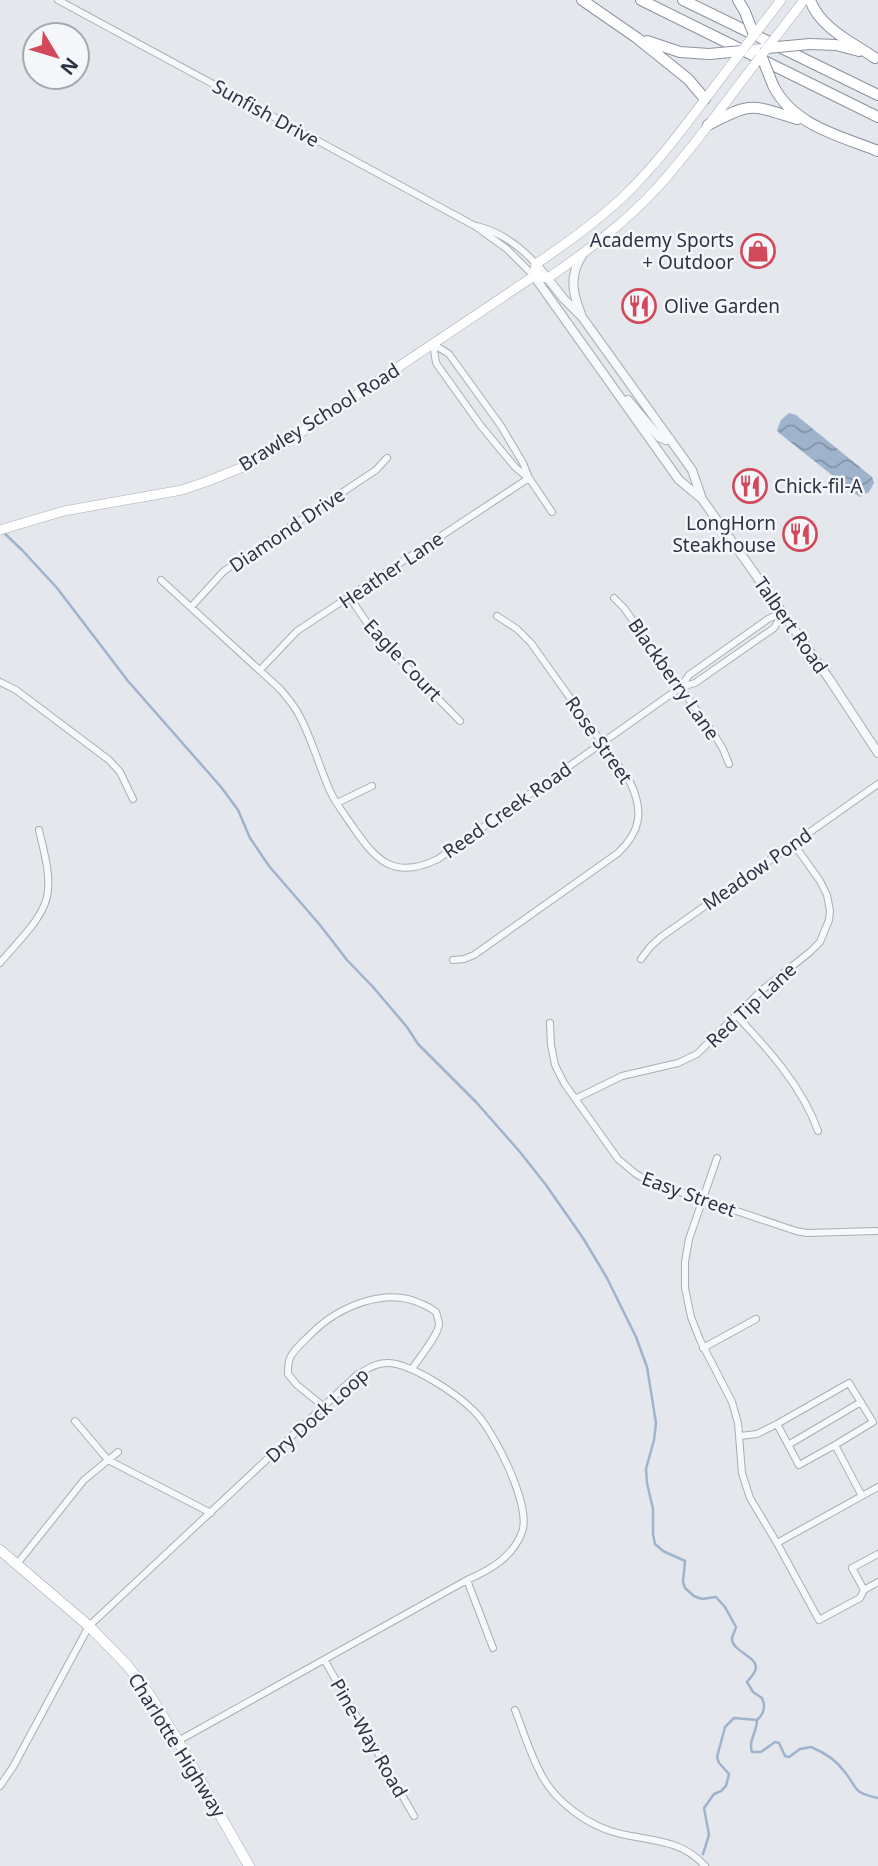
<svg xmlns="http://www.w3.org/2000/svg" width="878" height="1866" font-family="'Noto Sans',sans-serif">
<defs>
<pattern id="water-waves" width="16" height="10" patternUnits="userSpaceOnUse" patternTransform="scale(1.75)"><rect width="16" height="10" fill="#9fb4cc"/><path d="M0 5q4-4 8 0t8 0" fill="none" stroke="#8293a7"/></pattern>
</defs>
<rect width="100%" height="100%" fill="#e4e7ec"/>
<!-- water -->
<path fill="url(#water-waves)" d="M789,413L796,415L872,477L874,483L869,492L860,497L857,495L779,433L777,430L781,420Z"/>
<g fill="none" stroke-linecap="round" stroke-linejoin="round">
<!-- stream -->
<path stroke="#9fb4cc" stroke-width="2.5" d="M2,531L22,550L57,588L128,681L221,787L238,810L250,838L269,866L320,925L347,960L373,987L407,1027L418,1044L476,1102L520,1152L546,1185L583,1238L607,1278L636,1337L647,1367L656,1423L654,1440L646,1469L647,1483L653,1509V1534L655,1544L663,1551L685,1561L683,1582L685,1588L694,1596L702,1599L716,1597L725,1607L736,1627C736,1628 732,1637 732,1638C731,1653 764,1657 754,1673C752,1677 749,1679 747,1682L753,1692L762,1698C766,1707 764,1714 757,1720C757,1732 748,1741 752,1752H761L775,1742L779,1743L785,1756L789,1757L800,1749L811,1747C823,1752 836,1760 844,1771C858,1788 852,1793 878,1798
M703,1854L709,1835L704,1808L714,1794L721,1791L726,1786L729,1774L719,1763L717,1757L725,1727L734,1718L757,1720"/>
<!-- minor casing -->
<g stroke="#a9aeb7" stroke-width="8">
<path id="minor" d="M58,0L475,226L507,249L534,276
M477,226C500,232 520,246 536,264
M433,344L449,354L501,426L523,463L529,478L552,512
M433,344L436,363L481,426L515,467L527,477
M161,580L280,689C287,697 294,705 299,715C312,739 319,766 330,791C336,804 345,815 353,827C377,862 395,880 438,859L681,687L689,675L768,619L783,612
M350,598L374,633L460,721
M614,598L624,608L715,736L723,749L729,764
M191,607L224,571L376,470L387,458
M260,670L297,631L529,478
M0,682L16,690L109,760L120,772L133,799
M681,687L695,683L774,628L782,614
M337,803L372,786
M641,959L650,947L661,937L878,784
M453,960L464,959L474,955L618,853C641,831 644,811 630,782L531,643L517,629L497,616
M0,963C16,943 47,916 48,890C50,870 43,849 39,830
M736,1015C768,1049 802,1086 818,1131
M550,1023L551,1045L555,1065L564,1083L618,1159L636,1174L650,1182L796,1231L807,1233L876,1231
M575,1099L622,1076L678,1063L697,1054L762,990L810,952L820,942L829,920L830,911L827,895L820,881L793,843
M717,1158L689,1239L685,1262V1288L691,1317L700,1340L732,1402L738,1423L742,1473L750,1498L777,1543L819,1620L860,1598L864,1590L852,1568L878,1554
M703,1348L756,1319
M323,1406L297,1385L288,1374C288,1369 288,1362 290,1358C294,1349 305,1340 312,1333C338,1307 386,1286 422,1304C427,1306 432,1309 436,1312C437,1316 439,1320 439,1324C439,1334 419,1358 412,1369
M75,1421L108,1460L211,1513
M777,1424L849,1383L873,1422L835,1445
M740,1436L757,1434L777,1424L799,1465L835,1445L862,1496
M788,1445L861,1402
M777,1543L878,1487
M17,1564L84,1480L118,1452
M467,1580L493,1648
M864,1590L878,1582
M325,1661L414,1816
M515,1710C523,1730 529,1751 539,1770C553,1801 589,1827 621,1834C653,1841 682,1840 705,1866
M0,1786L13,1767L89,1626L357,1375C366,1370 375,1363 386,1363C410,1362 457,1394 474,1411C493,1429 532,1506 522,1532C513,1557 490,1570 467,1580L178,1741"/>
</g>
<!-- tertiary casing -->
<g stroke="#a9aeb7" stroke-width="10">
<path id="tertiary" d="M536,264L564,299L582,317L623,374L692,470L701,496
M534,276L679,480L702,499L830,680L878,753
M581,314C572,292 569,275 583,254
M628,400L659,437L666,440L670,439"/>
</g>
<!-- secondary casing -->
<g stroke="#a9aeb7" stroke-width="10">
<path id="secondary" d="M764,22L781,0
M781,30L804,0
M742,51L767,48
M534,276L536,264C567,243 598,221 625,195C665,156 697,109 731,65
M0,530L64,511L182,490L208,481L248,465L279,447L534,276L548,278C587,251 625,223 657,188C690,152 718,112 748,73"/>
</g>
<!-- primary casing -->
<g stroke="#a3abb8" stroke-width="11">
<path id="primary" d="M0,1550L89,1626L127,1665L149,1694L178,1741L249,1866"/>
</g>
<!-- motorway casing -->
<g stroke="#8b94a3" stroke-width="12">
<path id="motorway" d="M582,0L637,38L688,79L705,99
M641,0L878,117
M683,0L878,95
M738,0L745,12
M810,0C820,28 852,42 875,58
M647,41L680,52L709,54
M810,44L836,45L859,51
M773,85C792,125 840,136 878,151
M708,125C753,101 751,105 797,119"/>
</g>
<!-- minor -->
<use href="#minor" stroke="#f7f8fa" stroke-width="6"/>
<!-- tertiary -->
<use href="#tertiary" stroke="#f7f8fa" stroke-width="8"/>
<!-- secondary -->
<use href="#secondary" stroke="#fff" stroke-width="9"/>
<!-- primary -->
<use href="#primary" stroke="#fff" stroke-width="10"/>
<!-- motorway -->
<use href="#motorway" stroke="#fff" stroke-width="10"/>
<!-- secondary-bridge casing -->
<g stroke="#a9aeb7" stroke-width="10" stroke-linecap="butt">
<path id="secondary-bridge" d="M731,65L764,22
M748,73L781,30"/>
</g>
<!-- motorway-bridge casing -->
<g stroke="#8b94a3" stroke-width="12" stroke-linecap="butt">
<path id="motorway-bridge" d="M745,12L754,35
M767,48L810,44
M709,54L742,51
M761,55L773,85"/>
</g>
<!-- secondary-bridge -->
<use href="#secondary-bridge" stroke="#fff" stroke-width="9"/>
<!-- motorway-bridge -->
<use href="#motorway-bridge" stroke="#fff" stroke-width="10"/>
</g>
<!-- icons -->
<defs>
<g id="shop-ring" transform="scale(1.75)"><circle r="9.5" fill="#f4f6f9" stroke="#d1495b" stroke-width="1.5"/><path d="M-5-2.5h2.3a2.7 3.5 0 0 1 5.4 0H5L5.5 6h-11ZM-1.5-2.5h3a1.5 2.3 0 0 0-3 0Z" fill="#d1495b"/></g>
<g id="restaurant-ring" transform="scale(1.75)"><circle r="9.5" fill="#f4f6f9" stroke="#d1495b" stroke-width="1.5"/><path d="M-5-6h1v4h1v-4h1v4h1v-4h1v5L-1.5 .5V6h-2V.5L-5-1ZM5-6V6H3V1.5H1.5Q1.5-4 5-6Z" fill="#d1495b"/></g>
</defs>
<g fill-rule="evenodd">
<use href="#shop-ring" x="758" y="251"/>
<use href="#restaurant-ring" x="639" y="306"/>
<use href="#restaurant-ring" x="750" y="486"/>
<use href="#restaurant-ring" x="800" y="534"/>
</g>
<g text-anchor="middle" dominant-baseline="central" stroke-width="5" stroke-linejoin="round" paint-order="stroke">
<!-- street labels -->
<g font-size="19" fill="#2b3445" stroke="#f4f6f9">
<text transform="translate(266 113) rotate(29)">Sunfish Drive</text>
<text transform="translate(319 417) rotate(-32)">Brawley School Road</text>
<text transform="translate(287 530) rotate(-34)">Diamond Drive</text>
<text transform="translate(391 570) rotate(-34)">Heather Lane</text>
<text transform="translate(791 625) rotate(55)">Talbert Road</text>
<text transform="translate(403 660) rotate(47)">Eagle Court</text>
<text transform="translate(674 679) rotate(55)">Blackberry Lane</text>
<text transform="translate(599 740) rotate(55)">Rose Street</text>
<text transform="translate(507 810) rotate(-35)">Reed Creek Road</text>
<text transform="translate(757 869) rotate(-35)">Meadow Pond</text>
<text transform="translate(751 1005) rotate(-43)">Red Tip Lane</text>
<text transform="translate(689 1194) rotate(20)">Easy Street</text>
<text transform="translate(317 1415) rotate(-42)">Dry Dock Loop</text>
<text transform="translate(369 1738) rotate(60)">Pine-Way Road</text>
<text transform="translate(177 1745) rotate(58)">Charlotte Highway</text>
</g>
<!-- poi labels -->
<g font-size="19" fill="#2b3445" stroke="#f4f6f9" text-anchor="end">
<text x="734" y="240">Academy Sports<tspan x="734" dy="22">+ Outdoor</tspan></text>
<text x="664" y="306" text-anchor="start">Olive Garden</text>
<text x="774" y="486" text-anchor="start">Chick-fil-A</text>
<text x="776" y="523">LongHorn<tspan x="776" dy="22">Steakhouse</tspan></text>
</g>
</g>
<!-- north arrow -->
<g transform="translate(56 56) rotate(128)"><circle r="33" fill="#f4f6f9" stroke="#a4a8b1" stroke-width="2"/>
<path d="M0-5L12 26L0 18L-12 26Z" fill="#d1495b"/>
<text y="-10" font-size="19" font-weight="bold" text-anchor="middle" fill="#2b3445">N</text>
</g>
</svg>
